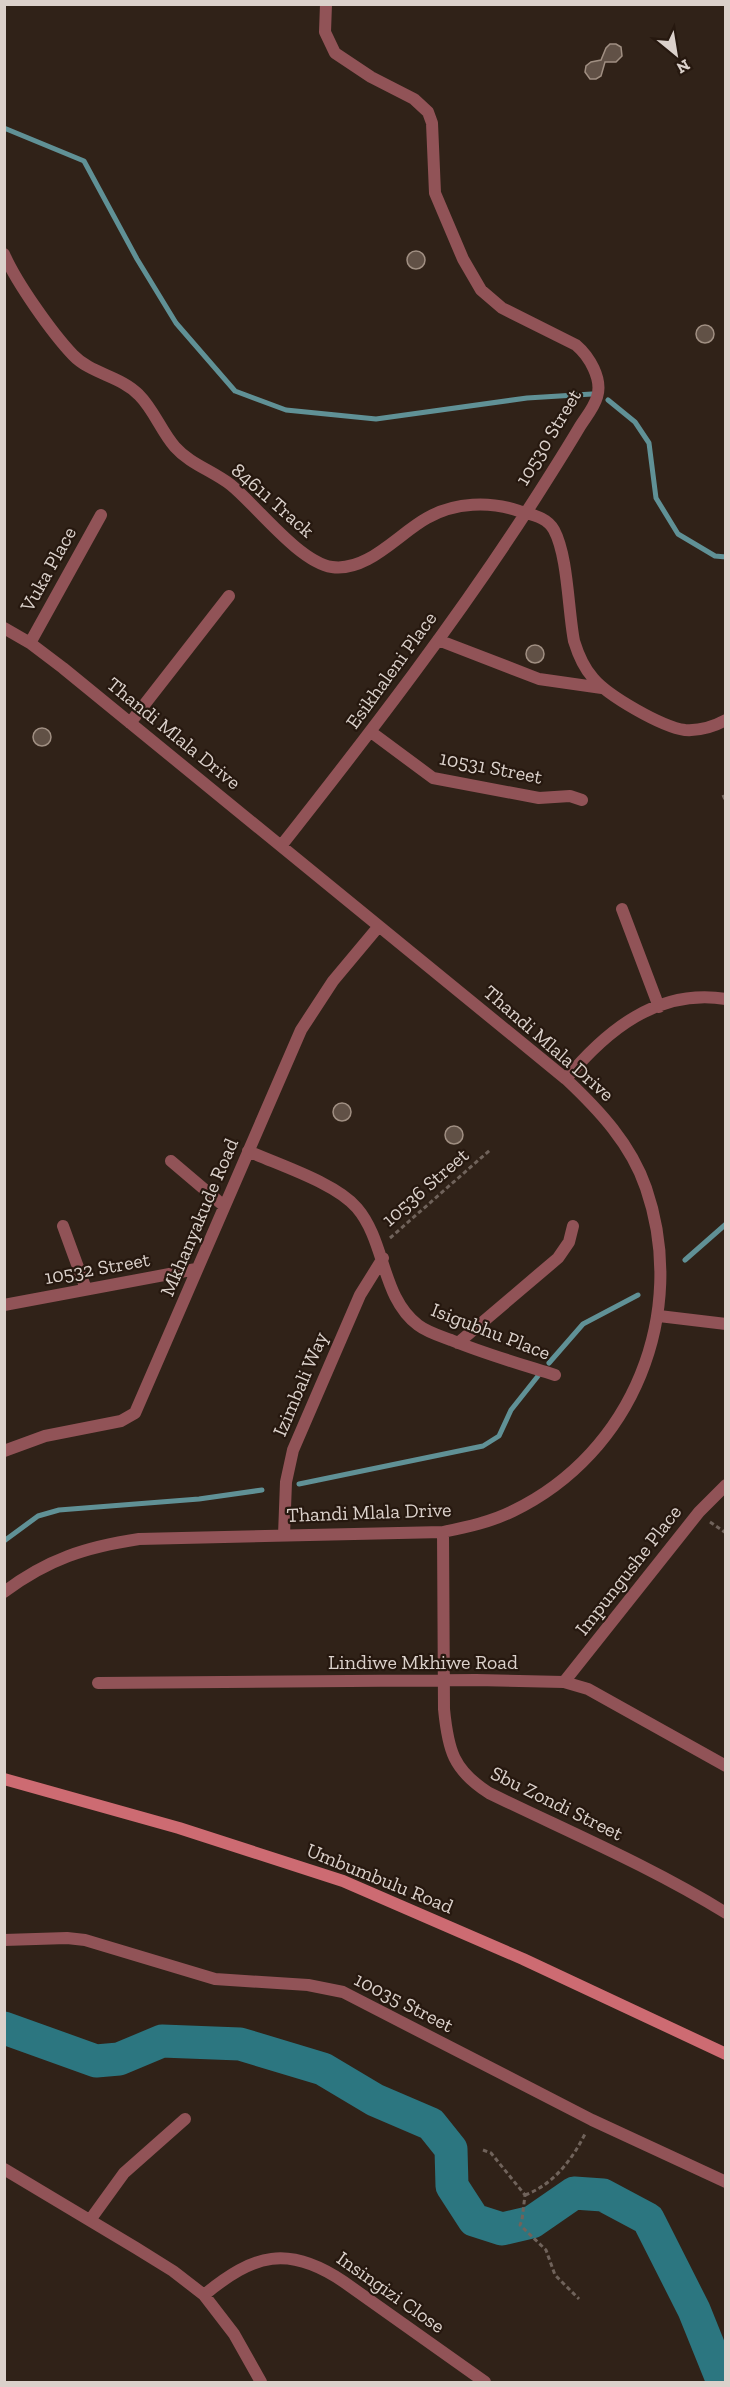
<svg xmlns="http://www.w3.org/2000/svg" width="730" height="2387" font-family="'Zilla Slab',serif">
<rect width="100%" height="100%" fill="#302218"/>
<g fill="none" stroke-linecap="round" stroke-linejoin="round">
<!-- stream -->
<path stroke="#609196" stroke-width="5" d="M4,128L84,161L137,259L176,323L235,391L286,410L376,419L527,398L592,394
M608,400L635,422L649,443L656,498L678,534L715,556L726,557
M685,1260L726,1224
M549,1363L583,1324L638,1295
M299,1484L483,1446L499,1436L511,1410L538,1376
M4,1541L38,1516L59,1510L199,1499L262,1490"/>
<!-- river -->
<path stroke="#2c7680" stroke-width="33" d="M4,2028L96,2061L119,2059L162,2041L240,2044L323,2069L375,2100L431,2124L451,2149L452,2186L474,2220L502,2229L532,2222L574,2193L603,2195L648,2219L694,2310L723,2382"/>
</g>
<!-- building -->
<path fill="#615146" stroke="#a08f82" stroke-width="1.5" d="M610,44H616L621,47L622,56L616,62H605L601,76L596,79H590L585,72L586,66L591,62L601,60L606,48Z
M407 260a9 9 0 1 1 18 0a9 9 0 1 1-18 0Z
M696 334a9 9 0 1 1 18 0a9 9 0 1 1-18 0Z
M526 654a9 9 0 1 1 18 0a9 9 0 1 1-18 0Z
M33 737a9 9 0 1 1 18 0a9 9 0 1 1-18 0Z
M333 1112a9 9 0 1 1 18 0a9 9 0 1 1-18 0Z
M445 1135a9 9 0 1 1 18 0a9 9 0 1 1-18 0Z"/>
<g fill="none" stroke-linecap="round" stroke-linejoin="round">
<!-- path -->
<path stroke="#70635b" stroke-width="3" stroke-dasharray="4.5 3" stroke-linecap="butt" d="M723,795L726,802
M390,1238L490,1150
M710,1522L726,1533
M483,2150L491,2153L525,2195L522,2220L520,2225L546,2250L555,2275L579,2299
M525,2195C554,2184 572,2160 586,2132"/>
<!-- street -->
<path stroke="#915357" stroke-width="12" d="M4,254C16,282 52,333 73,355C91,374 121,376 139,395C154,410 161,431 175,447C190,464 213,471 231,485C257,506 299,562 332,567C368,572 398,534 427,518C455,502 490,501 519,511C532,515 547,517 554,530C568,556 568,610 574,641C578,654 583,667 593,678C608,696 662,727 685,730C700,731 713,727 726,720
M4,628L30,643L63,668L566,1079C599,1110 631,1144 646,1188C689,1313 633,1453 513,1511C491,1522 467,1527 443,1532L139,1539C86,1547 48,1559 4,1592
M438,640L539,679L602,688
M30,643L101,515
M130,723L229,596
M371,732L433,778L539,798L570,796L582,800
M281,846C371,732 460,616 538,494C552,472 566,450 579,428C585,418 594,408 597,397C603,379 589,356 576,345L502,308L481,290L463,259L435,193L432,123L428,112L414,99L371,77L335,53L325,32L326,4
M622,909L659,1007
M566,1079C606,1031 657,988 726,999
M248,1151C279,1165 336,1183 357,1208C386,1242 381,1297 418,1325C427,1332 440,1336 451,1340C485,1354 520,1364 555,1375
M171,1161L224,1206
M63,1226L86,1289
M4,1305L196,1269
M659,1316L726,1324
M458,1343L558,1258L569,1242L573,1226
M4,1451L45,1436L121,1421L135,1413L301,1030L333,981L379,926
M443,1532L444,1709C448,1750 453,1770 489,1793C569,1832 650,1866 726,1913
M284,1535L286,1482L293,1450L360,1295L383,1258
M564,1682L699,1512L726,1485
M98,1683L476,1680L564,1682L588,1689L726,1766
M4,1940L67,1938L85,1940L215,1979L308,1985L343,1992L592,2120L726,2182
M4,2169L136,2248L173,2271L204,2295L234,2334L261,2382
M90,2220L124,2173L185,2119
M204,2295C254,2254 288,2244 344,2282L485,2382"/>
<!-- secondary -->
<path stroke="#cd6b72" stroke-width="12" d="M4,1779L179,1828L343,1881L523,1959L726,2054"/>
</g>
<g text-anchor="middle" dominant-baseline="central" stroke-width="4.5" stroke-linejoin="round" paint-order="stroke">
<!-- street labels -->
<g font-size="20" fill="#dbd1cb" stroke="#26180f">
<text transform="translate(548 437) rotate(-59)">10530 Street</text>
<text transform="translate(273 500) rotate(41)">84611 Track</text>
<text transform="translate(48 569) rotate(-61)">Vuka Place</text>
<text transform="translate(391 670) rotate(-54)">Esikhaleni Place</text>
<text transform="translate(174 733) rotate(39)">Thandi Mlala Drive</text>
<text transform="translate(491 767) rotate(11)">10531 Street</text>
<text transform="translate(549 1043) rotate(41)">Thandi Mlala Drive</text>
<text transform="translate(425 1187) rotate(-41)">10536 Street</text>
<text transform="translate(199 1217) rotate(-67)">Mkhanyakude Road</text>
<text transform="translate(97 1268) rotate(-10)">10532 Street</text>
<text transform="translate(491 1331) rotate(21)">Isigubhu Place</text>
<text transform="translate(300 1384) rotate(-67)">Izimbali Way</text>
<text transform="translate(369 1512) rotate(-2)">Thandi Mlala Drive</text>
<text transform="translate(628 1570) rotate(-52)">Impungushe Place</text>
<text x="423" y="1662">Lindiwe Mkhiwe Road</text>
<text transform="translate(557 1803) rotate(26)">Sbu Zondi Street</text>
<text transform="translate(380 1878) rotate(22)">Umbumbulu Road</text>
<text transform="translate(404 2002) rotate(27)">10035 Street</text>
<text transform="translate(391 2292) rotate(35)">Insingizi Close</text>
</g>
</g>
<!-- border -->
<rect width="730" height="2387" fill="none" stroke="#dbd1cb" stroke-width="12"/>
<!-- north arrow -->
<g transform="translate(676 54) rotate(150)" stroke="#26180f" stroke-width="4.5" paint-order="stroke">
<path d="M0-4.5L10 22L0 15L-10 22Z" fill="#dbd1cb"/>
<text y="-9" font-size="16" font-weight="bold" text-anchor="middle" fill="#dbd1cb">N</text>
</g>
</svg>
